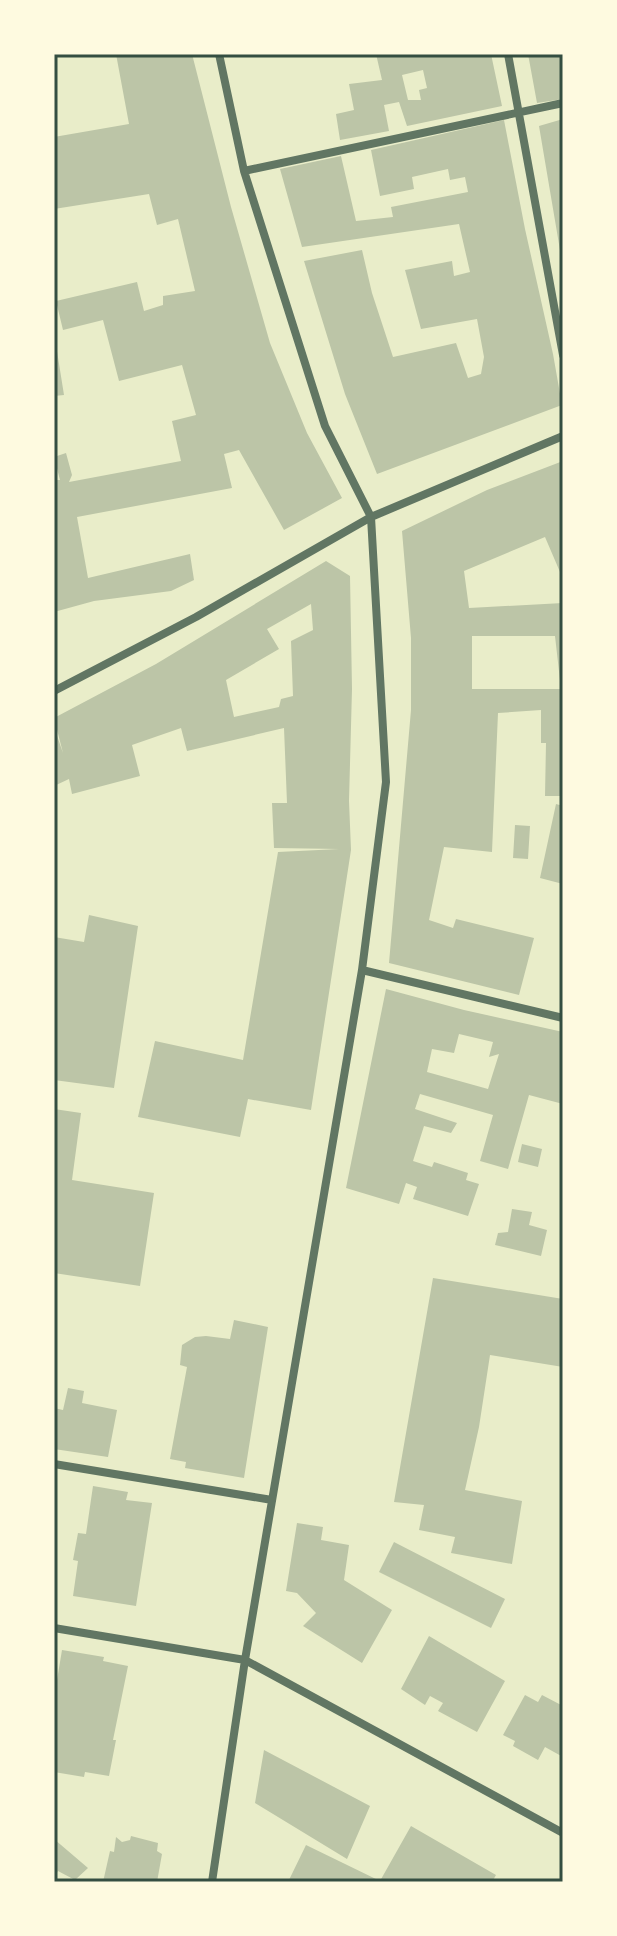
<svg xmlns="http://www.w3.org/2000/svg" width="617" height="1936" font-family="'PT Serif',serif">
<rect width="100%" height="100%" fill="#e9edc9"/>
<!-- building -->
<path fill="#bcc5a7" fill-rule="evenodd" d="M116,54H192L231,207L270,343L307,433L342,498L284,530L239,450L224,454L232,488L77,517L88,578L190,554L194,580L171,591L94,601L54,612V480H60L54,457L66,453L72,475L69,482L181,461L172,421L196,415L182,365L119,381L103,320L63,330L56,301L137,282L144,311L163,305V296L195,291L178,219L157,225L149,194L54,209V137L129,124Z
M376,54H491L502,106L407,126L399,102L384,105L389,131L340,140L336,114L354,110L349,84L382,80ZM423,70L427,88L419,90L421,100H408L402,75Z
M528,54H563V99L537,103Z
M563,119V256H561L539,126Z
M504,120L525,229L553,354L562,405L377,474L345,394L304,261L362,250L372,293L393,357L456,343L468,378L481,374L484,357L477,319L421,329L405,270L452,261L454,276L470,272L459,224L302,247L280,169L341,156L356,221L393,217L391,207L468,192L465,177L450,180L448,169L412,177L414,189L380,196L371,150Z
M54,345H56L64,395L54,396Z
M563,461V579L545,537L464,571L469,608L563,603V796H545L546,743H541V710L498,713L492,852L444,847L429,920L453,928L456,919L534,938L519,995L389,963L411,710V638L402,531L487,490ZM472,636H555L561,689H472Z
M326,561L350,576L352,689L349,801L351,850L311,1110L248,1099L240,1137L138,1117L155,1041L243,1060L278,852L339,849L274,848L272,803H287L284,728L187,751L181,728L132,745L140,776L72,794L69,779L54,786V727L63,753L54,718L156,664ZM311,604L313,630L291,641L293,696L281,699L279,707L234,717L226,680L279,649L267,629Z
M556,804L563,806V884L540,878Z
M515,825L530,826L528,859L513,858Z
M89,915L138,926L114,1088L54,1080V937L84,942Z
M386,989L464,1010L563,1032V1104L529,1095L508,1169L480,1161L493,1115L420,1094L415,1109L457,1123L451,1133L424,1126L413,1161L432,1167L434,1162L468,1173L466,1180L479,1184L468,1216L413,1199L417,1187L406,1183L399,1204L346,1188ZM459,1034L493,1042L489,1057L499,1054L488,1089L427,1072L432,1049L454,1053Z
M54,1109L81,1113L72,1180L154,1193L140,1286L54,1273Z
M522,1144L542,1149L538,1167L518,1162Z
M512,1209L532,1212L529,1225L547,1230L541,1256L495,1245L498,1233L508,1232Z
M433,1278L563,1299V1367L490,1355L479,1427L465,1490L522,1501L512,1564L451,1553L455,1537L419,1530L424,1505L394,1502Z
M234,1320L268,1327L244,1478L185,1468L186,1462L170,1459L187,1367L180,1365L182,1345L195,1337L206,1336L230,1339Z
M68,1388L84,1391L82,1403L117,1410L108,1457L54,1449V1408L63,1410Z
M93,1486L128,1492L126,1500L152,1503L136,1606L73,1596L78,1561L73,1560L78,1533L86,1534Z
M297,1523L323,1527L321,1540L349,1545L344,1580L392,1610L362,1663L303,1626L316,1613L297,1593L286,1591Z
M394,1542L505,1599L491,1628L379,1572Z
M429,1636L505,1681L477,1732L438,1711L443,1703L430,1696L425,1705L401,1689Z
M62,1650L104,1657L103,1661L128,1666L113,1740H116L109,1776L85,1772L84,1777L54,1772V1698Z
M525,1695L538,1702L542,1695L563,1706V1757L545,1747L538,1760L513,1746L515,1741L503,1735Z
M264,1750L370,1806L347,1859L255,1803Z
M411,1826L496,1875L492,1882H288L306,1845L380,1881Z
M131,1836L158,1843L157,1851L162,1854L157,1882H103L110,1851L114,1852L116,1837L122,1842L130,1840Z
M54,1839L88,1868L75,1880L58,1871L54,1878Z"/>
<g fill="none" stroke-linecap="round" stroke-linejoin="round">
<!-- minor -->
<path stroke="#617663" stroke-width="8" d="M508,54L563,355
M244,171L563,103
M54,691L196,617L371,517L563,436
M362,970L563,1018
M54,1464L272,1500
M54,1628L245,1660L563,1833
M212,1882L245,1660L362,970L386,782L371,517L325,426L244,171L219,54"/>
</g>
<!-- border -->
<rect width="617" height="1936" fill="none" stroke="#fefae0" stroke-width="112"/>
<rect x="56" y="56" width="505" height="1824" fill="none" stroke="#344e41" stroke-width="3"/>
</svg>
